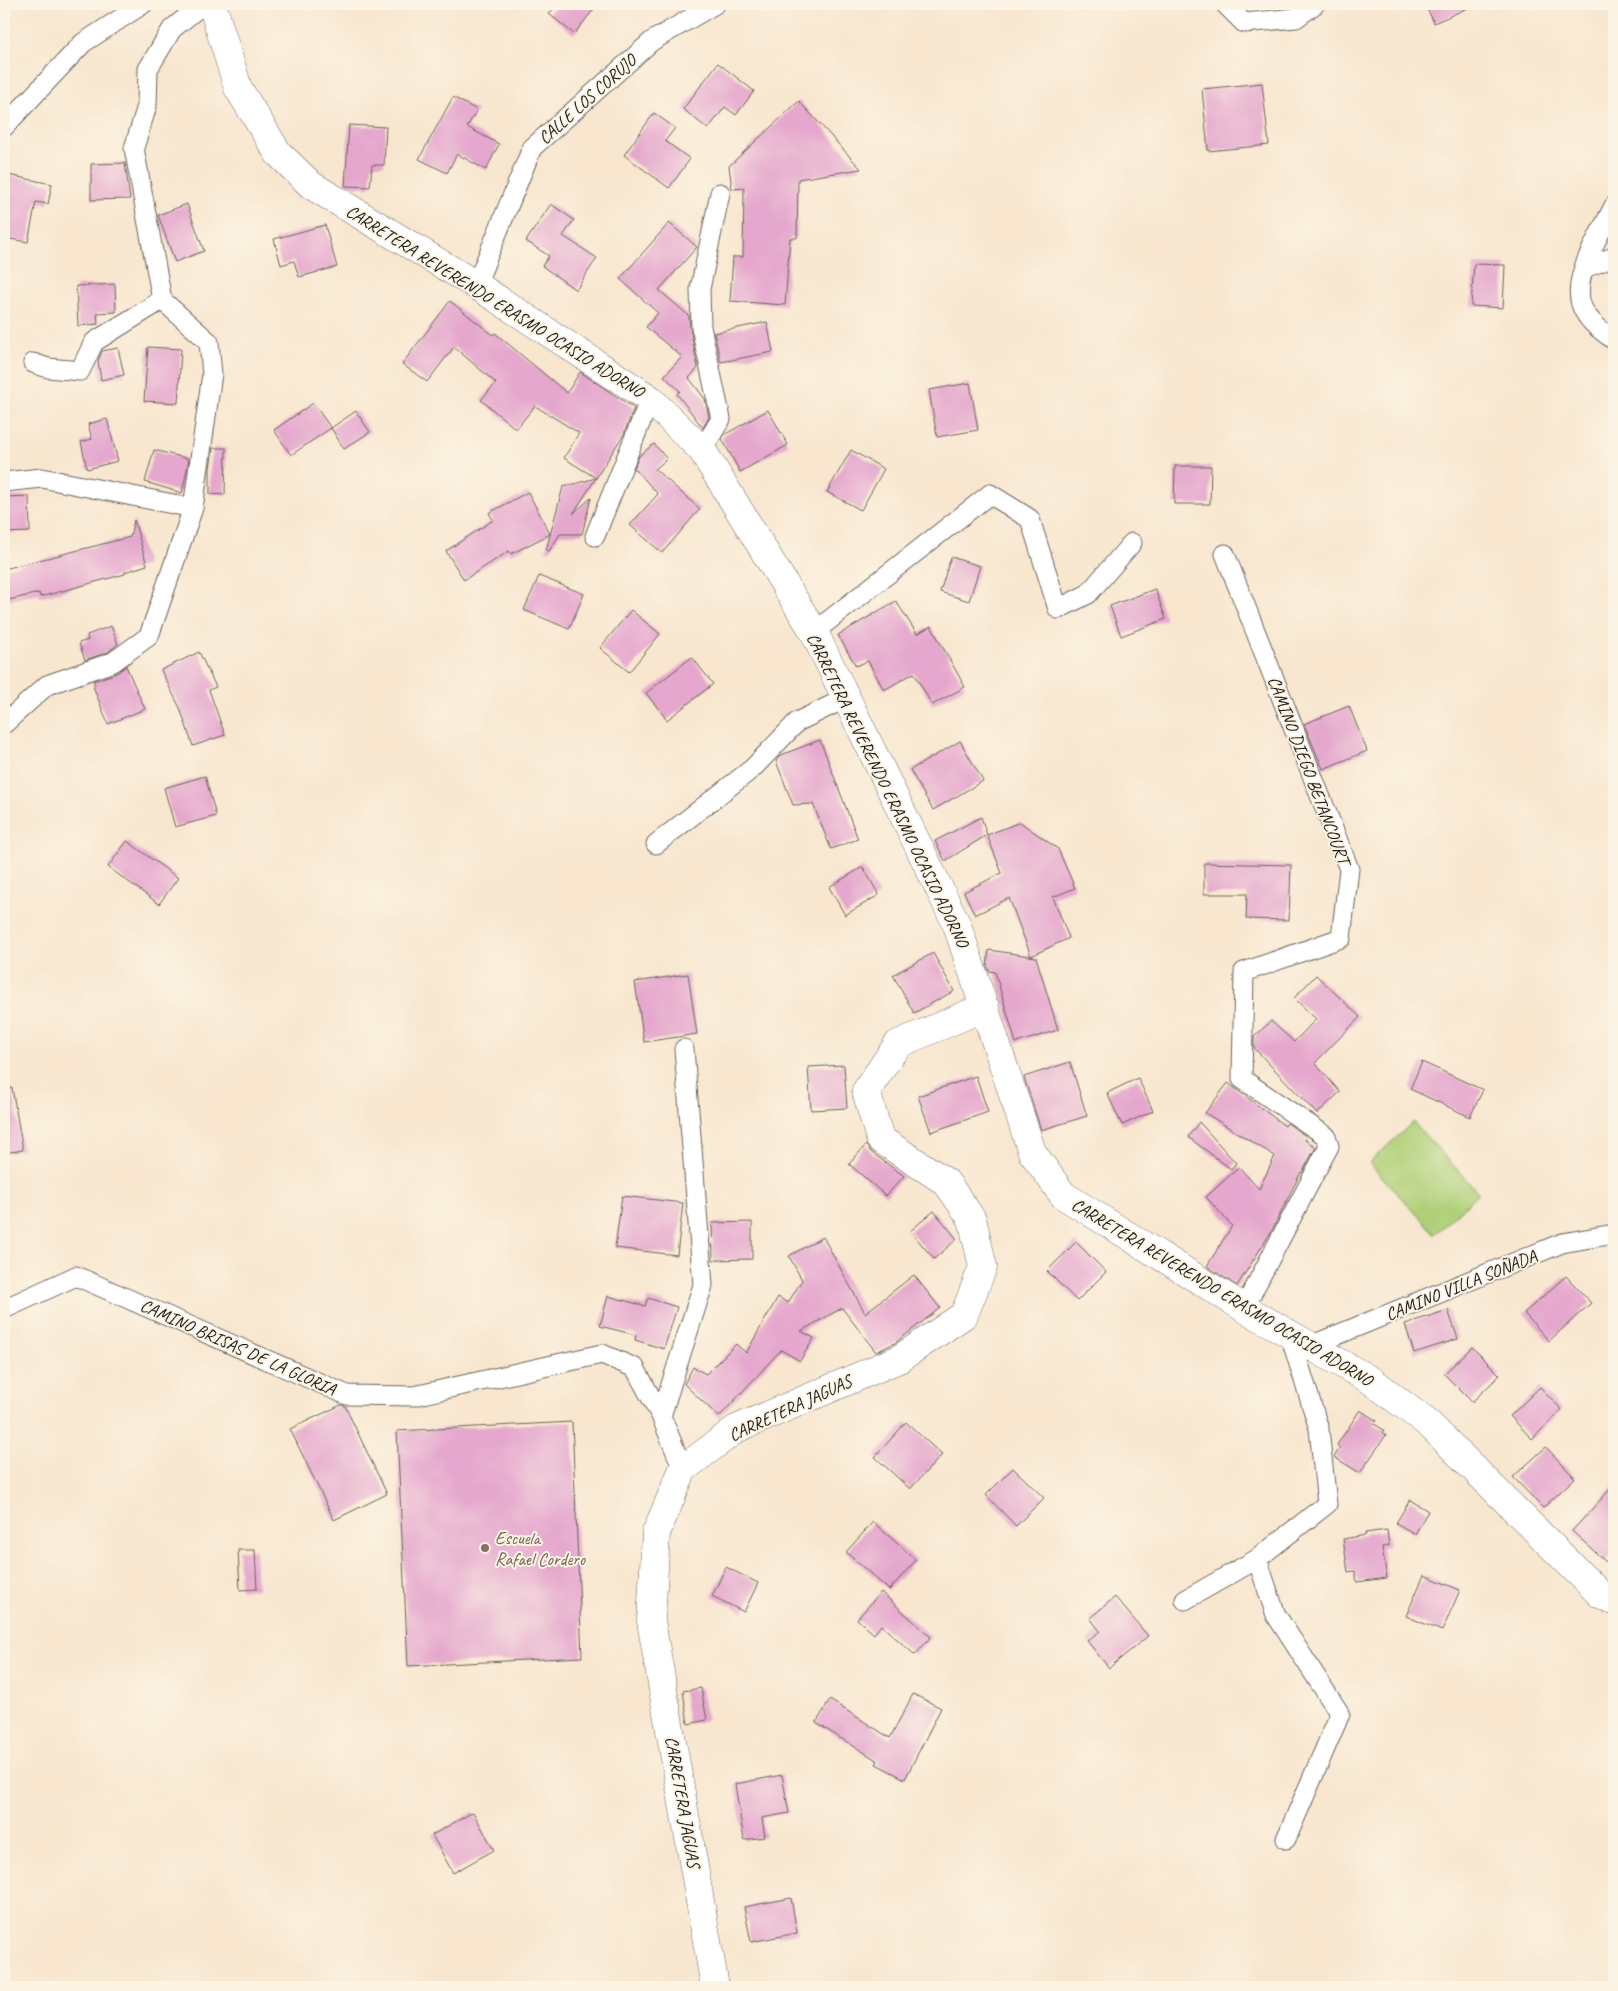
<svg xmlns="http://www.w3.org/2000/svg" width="1618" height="1991" font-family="Caveat,sans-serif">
<rect width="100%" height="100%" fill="#fcf5e5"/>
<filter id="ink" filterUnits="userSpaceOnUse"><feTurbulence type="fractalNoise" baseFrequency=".02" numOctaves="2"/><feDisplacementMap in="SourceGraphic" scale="10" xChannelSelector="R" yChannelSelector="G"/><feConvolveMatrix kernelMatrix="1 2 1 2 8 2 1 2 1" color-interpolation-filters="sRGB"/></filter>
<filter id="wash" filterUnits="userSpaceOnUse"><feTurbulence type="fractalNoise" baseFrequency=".0096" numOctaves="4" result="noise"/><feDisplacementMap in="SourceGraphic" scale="20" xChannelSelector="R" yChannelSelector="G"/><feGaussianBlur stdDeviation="1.12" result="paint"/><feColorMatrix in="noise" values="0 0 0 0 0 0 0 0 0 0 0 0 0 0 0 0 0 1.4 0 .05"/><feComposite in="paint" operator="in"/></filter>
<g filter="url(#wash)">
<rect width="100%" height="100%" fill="#f8e6cf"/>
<!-- green -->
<path fill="#afd078" stroke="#66764a" d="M1413,1122L1479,1193L1435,1234L1369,1163Z"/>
<g id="blocks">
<!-- building -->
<path fill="#e5a7cd" d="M557,4H598L574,34L549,14Z
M1425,4H1477L1434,23Z
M718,63L754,91L736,115L725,107L708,129L683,109Z
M1262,83L1269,145L1208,151L1202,89Z
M453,97L477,110L467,127L499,144L486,170L457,154L447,173L419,159Z
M799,101L861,169L798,179L797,238H790L785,305L730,301L733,257H743L744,188L732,189L729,166Z
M654,113L675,128L665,141L690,159L669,188L624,155Z
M349,125L386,127L384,165H372L370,187L345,186Z
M125,163L130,199L91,200V164Z
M8,175L52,184L48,204L36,202L28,242L4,238V198Z
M187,204L204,251L175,262L158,215Z
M551,204L574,220L563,236L597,258L576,290L542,266L549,256L526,241Z
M669,223L697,247L659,290L689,316L690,329L698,368L689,378L705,399L709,417L703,428L677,394L680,391L664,376L682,357L646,327L658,313L620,279Z
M325,225L337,267L299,277L294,261L281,265L274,239Z
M1474,264L1505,265L1503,308L1471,306Z
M115,284L116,312L97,313L98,324L78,326L76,286Z
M450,301L493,335L495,333L567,393L580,372L634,408L624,434L596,478L564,458L579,433L535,406L516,429L481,400L496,383L454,347L427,382L402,364Z
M767,322L773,352L721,362L714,333Z
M148,347L181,349L178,403L144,401Z
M118,348L124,375L101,380L98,361L102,351Z
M970,383L978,430L937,437L929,390Z
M313,403L331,428L291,455L274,430Z
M768,410L788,445L740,472L722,439L724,435Z
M356,411L370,432L344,449L331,428Z
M107,419L118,461L87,469L81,442L92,439L88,424Z
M654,444L667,459L655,469L700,509L662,553L630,525L658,494L634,468L639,456Z
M213,448H226L225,495L210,494V469Z
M154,450L189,459L182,493L145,482Z
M851,450L884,469L861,510L827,492Z
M1175,466H1211L1210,504H1174Z
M596,478L573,514L591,498L582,534H560L549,551L546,550L563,487Z
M528,492L550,534L511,554L509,551L464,580L446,551L493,520L489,513Z
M29,496L30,532L4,533V497Z
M134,520L147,565L125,572V574L40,597L39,593L4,601V569L130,537Z
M951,557L980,566L969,601L940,592Z
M539,576L584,594L569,629L524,610Z
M1155,589L1166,619L1121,636L1110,606Z
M896,601L917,634L931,626L965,687L932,705L914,673L884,690L868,661L856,666L838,635Z
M631,610L660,634L629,672L600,648Z
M111,626L118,644L108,652L85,660L79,643L88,640L87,635Z
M199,652L216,687L209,690L225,735L193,746L180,708L161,670Z
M692,657L713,684L667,720L646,693Z
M126,666L145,709L108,724L93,686L95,685L93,681L117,673Z
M1349,706L1367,751L1323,769L1304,724Z
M820,740L858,839L831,849L813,804L793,805L776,761L781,755Z
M960,741L983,781L933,810L910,770Z
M205,776L216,816L175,827L164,788Z
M981,817L987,835L945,861L935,841Z
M1020,822L1058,849L1075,888L1053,897L1069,938L1031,956L1009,898L975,915L964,892L1002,873L987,835Z
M127,841L178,878L159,904L108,867Z
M1204,863L1291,865L1289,920L1246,919L1247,894H1204Z
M863,867L879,895L845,915L829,887Z
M989,950L1036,957L1058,1030L1016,1043L995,972L989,971L987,966Z
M933,953L954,991L914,1013L893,975Z
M688,974L697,1034L644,1042L635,982Z
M1316,975L1360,1017L1315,1063L1340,1092L1317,1114L1254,1048V1037L1271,1021L1294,1042L1316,1019L1294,998Z
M1070,1062L1087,1116L1041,1130L1024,1077Z
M1422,1062L1483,1090L1470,1117L1410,1089Z
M844,1065L847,1108L811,1110L808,1067Z
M976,1076L988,1112L931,1132L918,1096Z
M1138,1078L1153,1111L1122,1125L1107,1093Z
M1228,1083L1285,1126L1287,1123L1307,1137L1305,1140L1316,1147L1302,1173L1301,1172L1271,1232L1237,1286L1207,1266L1232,1226L1206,1197L1239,1167L1259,1189L1275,1156L1205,1113Z
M12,1088L23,1150L4,1153V1089Z
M1199,1122L1236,1163L1231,1169L1188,1137Z
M866,1145L871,1152L904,1176L886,1196L849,1164Z
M622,1196L683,1203L677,1255L615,1248Z
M934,1211L957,1239L934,1259L910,1231Z
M752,1222V1259L713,1260L712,1223Z
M823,1237L865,1313L914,1275L940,1308L895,1343L876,1352L842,1308L801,1331L814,1338L800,1361L781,1350L719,1417L684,1384L693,1367L706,1374L736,1344L746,1353L778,1297L788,1303L802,1280L789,1256Z
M1076,1242L1106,1272L1077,1301L1047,1271Z
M1566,1276L1591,1303L1549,1341L1524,1313Z
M608,1296L645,1306L648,1298L677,1307L664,1349L635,1340L636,1335L600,1326Z
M1448,1310L1458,1339L1414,1353L1405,1324Z
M1472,1347L1500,1375L1472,1402L1444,1374Z
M1540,1387L1562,1410L1532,1439L1510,1416Z
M341,1405L345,1406L387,1494L334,1520L290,1429Z
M1360,1410L1377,1421L1374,1424L1384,1430L1382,1433L1386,1435L1360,1473L1334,1457L1340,1448L1337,1445Z
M572,1422L582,1657L408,1666L397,1431Z
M906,1422L942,1455L910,1489L875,1457Z
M1546,1447L1575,1478L1543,1508L1513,1477Z
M1013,1468L1044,1498L1016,1526L986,1495Z
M1614,1485V1553L1606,1562L1572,1531Z
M1410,1500L1428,1511L1415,1534L1396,1523Z
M873,1522L916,1560L889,1590L846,1552Z
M1387,1530L1389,1546L1382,1547L1387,1578L1357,1582L1355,1571L1348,1572L1343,1539L1366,1535L1365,1533Z
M238,1550H255L257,1589L240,1590Z
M726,1567L758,1583L744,1612L712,1596Z
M1424,1575L1460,1590L1442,1631L1406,1616Z
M881,1592L931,1637L915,1655L881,1625L874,1634L857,1619Z
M1115,1597L1148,1636L1109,1668L1087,1641L1100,1631L1090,1618Z
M701,1688L707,1720L688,1724L683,1691Z
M913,1694L941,1708L905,1779L876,1764L878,1761L816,1723L830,1700L890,1738Z
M782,1775L789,1813L762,1818L765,1837L744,1840L735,1784Z
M473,1812L494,1850L453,1873L432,1835Z
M791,1898L797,1933L751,1942L744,1907Z"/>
</g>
</g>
<g filter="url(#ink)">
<use href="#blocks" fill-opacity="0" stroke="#69635b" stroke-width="1"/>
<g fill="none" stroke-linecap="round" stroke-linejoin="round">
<!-- street casing -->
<g stroke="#69635b" stroke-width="21">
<path id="street" d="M1225,4L1244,23L1296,18L1315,4
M4,127L83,43L143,4
M1614,206C1601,234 1567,281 1584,311C1591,324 1603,332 1614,340
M1584,268L1614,257
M476,285L532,148L652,41L715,4
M33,363L48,368L80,371L94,342L162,300
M702,450L721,419L701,327L700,289L720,193
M4,482L42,478L193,508
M595,536L650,399
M1225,554L1349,869L1341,938L1244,972L1242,1079L1326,1136L1329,1146L1244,1308
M814,632L990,494L1030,519L1058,609L1088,594L1132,543
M4,724L47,685L113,662L149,636L193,508L212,374L209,342L162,300L134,148L147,106L148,69L172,29L203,4
M656,844L753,768L797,722L846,698
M4,1309L76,1276L347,1395L414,1396L602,1354L635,1368L661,1416L683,1469
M1310,1346L1562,1243L1614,1234
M661,1416L703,1285L684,1049
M1257,1559L1276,1615L1340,1714L1286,1839
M1185,1600L1257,1559L1327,1504L1319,1429L1290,1335"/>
</g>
<!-- secondary casing -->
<g stroke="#69635b" stroke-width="29">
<path id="secondary" d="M212,4L238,88L278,153L311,185L476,285L650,399L702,450L814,632L957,925L1032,1152L1063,1195L1244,1308L1372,1381L1430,1425L1600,1594L1614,1601
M715,1987L651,1621L656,1533L683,1469L736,1429L899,1359L964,1315L983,1267L972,1219L946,1182L880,1139L866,1091L898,1044L985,1007"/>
</g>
<!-- street -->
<use href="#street" stroke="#fff" stroke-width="19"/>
<!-- secondary -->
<use href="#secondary" stroke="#fff" stroke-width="28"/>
</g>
</g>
<!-- markers -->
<circle fill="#8d6e63" stroke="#fcf5e5" stroke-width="2" cx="485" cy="1548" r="5"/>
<g text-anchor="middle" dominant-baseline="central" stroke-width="4" stroke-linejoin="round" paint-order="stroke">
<!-- street labels -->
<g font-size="18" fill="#1c1c1c" stroke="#fcf5e5">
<text transform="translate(587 99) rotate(-42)">CALLE LOS CORUJO</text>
<text transform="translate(495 301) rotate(32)">CARRETERA REVERENDO ERASMO OCASIO ADORNO</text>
<text transform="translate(1309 770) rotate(69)">CAMINO DIEGO BETANCOURT</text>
<text transform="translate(888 790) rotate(64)">CARRETERA REVERENDO ERASMO OCASIO ADORNO</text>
<text transform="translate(1461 1285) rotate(-22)">CAMINO VILLA SOÑADA</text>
<text transform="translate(1222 1292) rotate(31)">CARRETERA REVERENDO ERASMO OCASIO ADORNO</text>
<text transform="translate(238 1347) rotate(24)">CAMINO BRISAS DE LA GLORIA</text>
<text transform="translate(790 1408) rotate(-25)">CARRETERA JAGUAS</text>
<text transform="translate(683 1802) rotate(80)">CARRETERA JAGUAS</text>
</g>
<!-- education labels -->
<g font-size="18" fill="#785e54" stroke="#fcf5e5" text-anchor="start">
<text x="495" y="1538">Escuela<tspan x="495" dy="21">Rafael Cordero</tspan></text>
</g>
</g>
<!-- margin -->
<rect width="1618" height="1991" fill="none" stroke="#fcf5e5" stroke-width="20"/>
</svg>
